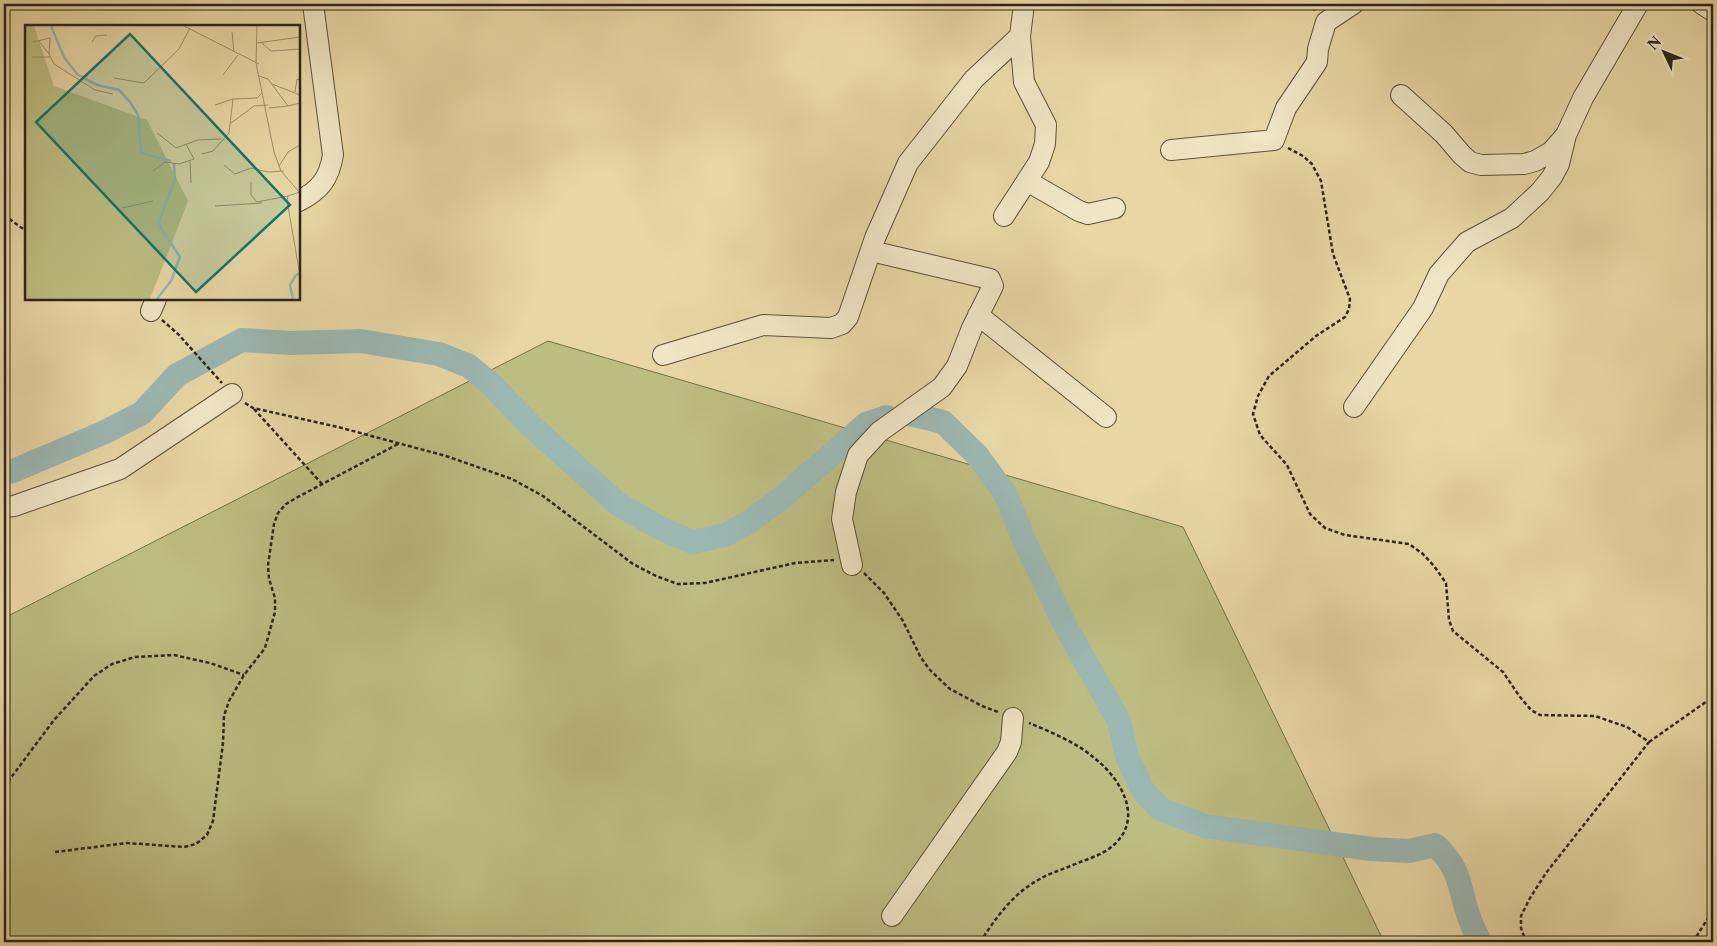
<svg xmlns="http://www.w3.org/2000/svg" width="1717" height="946" font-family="'Libre Caslon Text',serif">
<rect width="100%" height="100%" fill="#e8d7a5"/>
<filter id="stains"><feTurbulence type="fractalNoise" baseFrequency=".004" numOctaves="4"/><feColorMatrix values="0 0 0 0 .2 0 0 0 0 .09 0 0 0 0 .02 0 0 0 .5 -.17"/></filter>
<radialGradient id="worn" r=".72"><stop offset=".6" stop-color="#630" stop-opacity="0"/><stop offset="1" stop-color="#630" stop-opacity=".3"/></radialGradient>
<!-- green -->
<path fill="#bdbc81" stroke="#76704e" d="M548,341L1183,527L1384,942H4V618Z"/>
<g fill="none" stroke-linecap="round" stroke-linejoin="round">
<!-- river -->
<path stroke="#9bb7b2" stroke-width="24" d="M910,414L943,422L977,455L1006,495L1024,540L1067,629L1119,721L1127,757L1143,790L1160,809L1205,826L1371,849L1409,851L1435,845C1462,869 1458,887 1469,917C1472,926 1476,934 1480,942
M4,473L13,471L105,432L142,413L177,375L242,340L290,343L361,341L439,354L469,366L492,385L529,424L618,504L664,530L692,542L725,535L749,522L783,497L866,424L887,417"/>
<!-- minor casing -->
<g stroke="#5c513e" stroke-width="22">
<path id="minor" d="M1702,4L1713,11
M1401,95L1444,134L1462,155L1470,162L1481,165L1524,164L1535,161L1551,152L1566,135L1583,98L1638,4
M1171,150L1274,140L1286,108L1317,62L1318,49L1326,22L1353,4
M1027,181L1079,211L1088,214L1115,208
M299,201C320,190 329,179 333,155L313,4
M1004,216L1039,162L1045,144L1046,125L1024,82L1020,36L1024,4
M151,311L156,299
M978,315L1106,417
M663,355L763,325L831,328L842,324L848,317L875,238L908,163L974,79L1020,36
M1354,407L1423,308L1439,274L1467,242L1512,218L1540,192L1552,177L1559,164L1566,135
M4,507L14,506L120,469L232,394
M852,565L842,519L846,492L858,455L879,432L942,387L957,366L972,328L993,286L990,279L986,278L871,251
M892,916L1007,752L1011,742L1013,718"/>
</g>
<!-- path -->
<path stroke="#2e241c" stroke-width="2.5" stroke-dasharray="4 2.5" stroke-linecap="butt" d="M1309,4L1315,10
M1288,148L1303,156L1312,164L1321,181L1333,254L1350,299L1349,309L1345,317L1316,336L1269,376L1258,396L1253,414L1260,435L1287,465L1310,514L1325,528L1345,535L1409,544L1423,554L1434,566L1446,583L1449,620L1453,631L1503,672L1520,697L1531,710L1540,715L1595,716L1627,727L1649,742L1546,873L1530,898L1521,916V928L1526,942
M4,215L26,231
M162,320L178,334L222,383
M245,403L253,408L338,427L446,456L512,479L543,496L633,564L656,576L678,584L705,583L795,563L834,560
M254,409L322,484
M864,573L884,593L903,621L920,656L929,669L950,689L982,706L998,712
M1649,742L1713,697
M4,787L54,720L94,676L112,664L135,657L174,655L210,663L244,675
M55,852L127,843L184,847L196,844L207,835L213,821L223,743L224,716L229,701L244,675L265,648L275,612V598L269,579L268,565L274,524L278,513L286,504L296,498L398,444
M980,942C996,918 1013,893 1040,879C1048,874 1058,871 1068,867C1081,861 1098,857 1110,848C1146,821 1122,779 1093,757C1077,743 1049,731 1029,723
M1693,942L1713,910"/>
<!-- minor -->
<use href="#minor" stroke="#f0e5c4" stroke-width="20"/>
</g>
<!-- overview -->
<g transform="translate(25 25)">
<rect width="275" height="275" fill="#e8d7a5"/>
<path d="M0,1H9L29,61L122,95L163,176L125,274H0Z" fill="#bdbc81"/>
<path fill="none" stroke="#9bb7b2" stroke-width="2.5" d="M26,1L39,32L52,49L72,60L94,65L105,77L113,90L116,128L146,136M132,274L146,256L155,232L133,199L150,155L149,139M268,274L265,260L271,250L275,249"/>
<path fill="none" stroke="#9e8f6e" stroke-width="1" d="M159,1L234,39M232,1L231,38L249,127L256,146L275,168M207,7L209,27M13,15L24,29M8,17L25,13L24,29L29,39L70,65L88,69M67,17L71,11L82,10M232,18L275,12M237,18L246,26L275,24M7,32H25M198,50L213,30M234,51L243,54L263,81L275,78M89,53L119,58L154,24L165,3M247,59L275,70M270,67L272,54L275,55M190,80L208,74L232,73L237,68M244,83L263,81M206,98L229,81L243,80M132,108L151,123L173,115L196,114M177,129L188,126L204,108L208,74M165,136L166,158M199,140L210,149L226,143L243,147L259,146M254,141L263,127L275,120M128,146L140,137L154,139L169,134L161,119M226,157V170L232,177L263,171M275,167L263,171L262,175L275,251M190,181L237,178M97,183L128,176"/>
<path fill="#0f766e" fill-opacity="0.15" stroke="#0f766e" stroke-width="2.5" d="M105,9L265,180L171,267L11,97Z"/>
<rect width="275" height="275" fill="none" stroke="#2e241c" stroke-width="2.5"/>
</g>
<!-- margin -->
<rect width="1717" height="946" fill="none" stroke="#e8d7a5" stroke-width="20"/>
<rect x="5" y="5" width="1707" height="936" fill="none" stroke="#2e241c" stroke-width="2.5"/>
<rect x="10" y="10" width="1697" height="926" fill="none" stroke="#2e241c"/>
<!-- north arrow -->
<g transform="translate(1664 52) rotate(313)" stroke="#f0e5c4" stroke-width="4" paint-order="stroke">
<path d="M0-4L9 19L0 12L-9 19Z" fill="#2e241c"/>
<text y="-8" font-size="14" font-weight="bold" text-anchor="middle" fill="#2e241c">N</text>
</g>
<rect width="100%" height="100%" filter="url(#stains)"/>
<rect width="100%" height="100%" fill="url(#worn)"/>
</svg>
